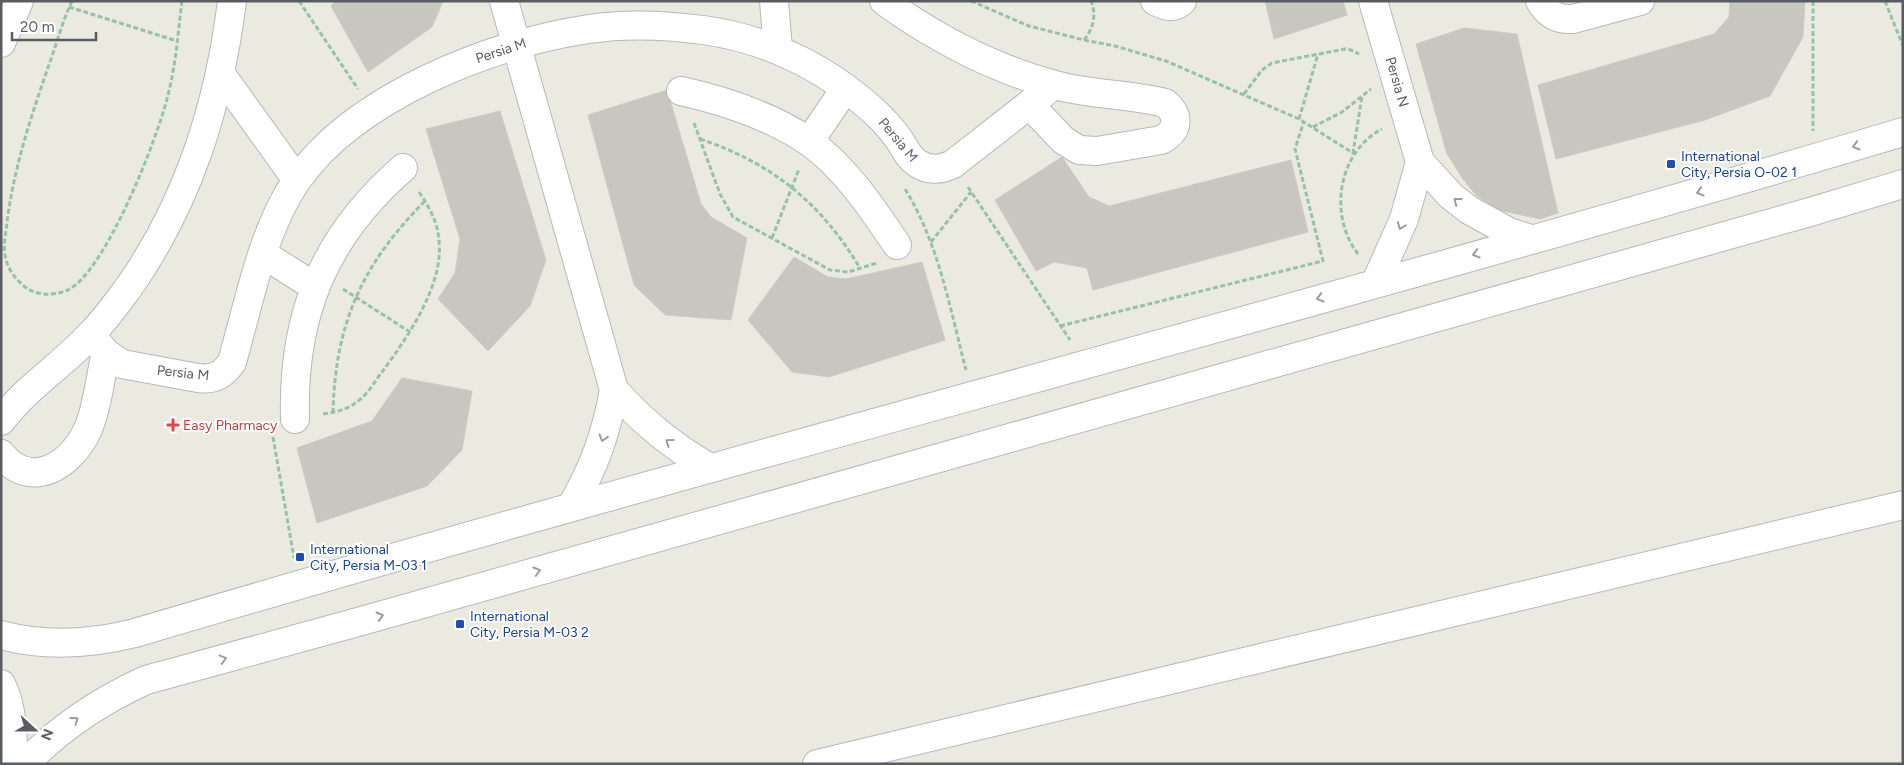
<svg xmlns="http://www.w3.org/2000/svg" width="1904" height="765" font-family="Figtree,sans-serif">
<rect width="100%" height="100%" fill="#ebeae0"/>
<!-- building -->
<path fill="#c8c6c0" stroke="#cfcbbf" d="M336,1H443L432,27L368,72L331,6Z
M1265,1H1343L1347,15L1274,39Z
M1730,1H1805L1803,37L1770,96L1705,120L1556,159L1538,85L1714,34L1729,17Z
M1464,28L1517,34L1558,213L1540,219L1498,210L1476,195L1463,179L1447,154L1416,44Z
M667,90L701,204L711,217L747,238L731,320L665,315L634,285L588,115Z
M500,111L546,260L530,306L488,351L438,299L455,273L460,239L426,129Z
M1062,157L1089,197L1109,206L1291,160L1308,232L1093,290L1087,268L1054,262L1036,271L995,200Z
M794,257L828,277L846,279L922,262L945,340L829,377L792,372L748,320Z
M402,378L472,391L462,450L427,486L317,523L297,448L372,421Z"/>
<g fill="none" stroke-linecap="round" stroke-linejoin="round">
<!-- minor casing -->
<g stroke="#b6b8bc" stroke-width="30">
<path id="minor" d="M504,1L614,390C644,423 672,446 710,468
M774,1L778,49
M884,1C933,37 996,70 1055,85C1091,95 1130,94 1165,103C1180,115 1179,131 1161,140L1097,151L1079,150L1063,140L1030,105
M1155,1C1164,6 1174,9 1182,1
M1373,1L1420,162L1451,196L1469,210L1509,232L1531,239
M1540,1C1548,15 1558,20 1573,19L1640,1
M1,43L19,1
M220,73L297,180
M681,91C726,101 769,115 808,141C844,166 873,209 897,245
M809,142L845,89
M263,254L315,287
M1376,282L1404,219L1420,162
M91,335L106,353L122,364L198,378C214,380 223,375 232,362C249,303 262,231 297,180C355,97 492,43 589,29C627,23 665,25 703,30C770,39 833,71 882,119C888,126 895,133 900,141C905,149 909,158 917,163C928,171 941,170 953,164L1054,85
M295,419C292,315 324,237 403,168
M1,421C26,387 63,365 91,334C105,320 117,303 129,287C189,201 219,105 232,1
M1,454C31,492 72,465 88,429C98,406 100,377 106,353
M571,507C594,468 606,434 614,390
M817,764L1903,505"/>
</g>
<!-- tertiary casing -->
<g stroke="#b6b8bc" stroke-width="30">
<path id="tertiary" d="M1,635C45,647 91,644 135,633C722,459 1316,307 1903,132
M1,684C13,708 14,737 12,764
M25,764C60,727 100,701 146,680L358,622L1810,212L1903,184"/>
</g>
<!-- path -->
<path stroke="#98c2a7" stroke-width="3" stroke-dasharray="5 2.5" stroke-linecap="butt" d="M72,1C63,20 57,42 50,62C32,113 14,167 7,222C6,233 3,244 5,255C7,268 15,279 25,287C37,296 54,296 68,290C106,271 158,137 168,95C176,64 178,32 182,1
M299,1L358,89
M971,1L1029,26L1084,40L1115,46L1166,61L1299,119L1353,153L1362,96
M1813,1V131
M1885,1L1903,46
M69,7L177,41
M1084,40C1093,29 1097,15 1091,1
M1244,94L1262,70L1272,63L1345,49L1351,50L1359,54
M1299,119L1318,54
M694,123L720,194L733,217L830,270L848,272L877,263
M1313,127L1342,112L1371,89
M700,139C772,163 821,203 860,268
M968,187L1070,340
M905,189C939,244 950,309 966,370
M772,238L799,169
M931,242L971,192
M1358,254C1328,215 1338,152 1382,129
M343,289L410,332
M1060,326L1323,261L1295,149L1304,121
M333,413C335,324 362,264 425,201
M323,414C336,412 347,410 358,401C368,394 375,381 382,372C407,338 444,285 439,241C438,222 429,207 419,192
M273,437L294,558"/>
<!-- minor -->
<use href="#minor" stroke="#fff" stroke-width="28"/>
<!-- tertiary -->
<use href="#tertiary" stroke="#fff" stroke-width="28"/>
</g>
<!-- one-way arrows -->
<defs><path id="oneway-chevron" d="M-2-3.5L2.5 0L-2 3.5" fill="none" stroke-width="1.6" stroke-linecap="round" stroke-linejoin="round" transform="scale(1.25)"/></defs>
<g stroke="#9b9da0">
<use href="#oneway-chevron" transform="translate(1856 146) rotate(163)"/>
<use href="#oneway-chevron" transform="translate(1700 192) rotate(164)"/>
<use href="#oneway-chevron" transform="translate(1457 201) rotate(-142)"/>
<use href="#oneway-chevron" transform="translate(1401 226) rotate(111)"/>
<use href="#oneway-chevron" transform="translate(1476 254) rotate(164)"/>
<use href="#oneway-chevron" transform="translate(1320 298) rotate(164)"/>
<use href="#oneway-chevron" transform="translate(603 438) rotate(107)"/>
<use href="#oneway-chevron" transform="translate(669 442) rotate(-144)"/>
<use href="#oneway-chevron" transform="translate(537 571) rotate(-16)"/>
<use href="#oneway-chevron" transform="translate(380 616) rotate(-16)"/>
<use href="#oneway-chevron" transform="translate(223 659) rotate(-15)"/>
<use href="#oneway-chevron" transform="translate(75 720) rotate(-36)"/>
</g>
<!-- markers -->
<g fill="#1a4fb4" stroke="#fff" stroke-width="2">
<rect x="1666" y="159" width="10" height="10" rx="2.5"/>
<rect x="295" y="552" width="10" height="10" rx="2.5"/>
<rect x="455" y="619" width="10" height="10" rx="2.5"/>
</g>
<path fill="#e0444e" stroke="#fff" stroke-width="2" d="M170.5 417.5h5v5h5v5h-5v5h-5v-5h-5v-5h5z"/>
<g text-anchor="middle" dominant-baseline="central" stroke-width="4" stroke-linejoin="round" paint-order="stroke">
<!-- street labels -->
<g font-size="14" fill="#595c60" stroke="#fff">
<text transform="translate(501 51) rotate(-18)">Persia M</text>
<text transform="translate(1397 82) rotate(74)">Persia N</text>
<text transform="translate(898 140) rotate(50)">Persia M</text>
<text transform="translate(183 373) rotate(6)">Persia M</text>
</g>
<!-- transit labels -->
<g font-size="14" fill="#164399" stroke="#fff" text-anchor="start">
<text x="1681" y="156">International<tspan x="1681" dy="16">City, Persia O-02 1</tspan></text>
<text x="310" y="549">International<tspan x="310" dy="16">City, Persia M-03 1</tspan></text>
<text x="470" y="616">International<tspan x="470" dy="16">City, Persia M-03 2</tspan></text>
</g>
<!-- health labels -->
<g font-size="14" fill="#be3a42" stroke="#fff" text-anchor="start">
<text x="183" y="425">Easy Pharmacy</text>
</g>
</g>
<!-- border -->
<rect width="1904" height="765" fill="none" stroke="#595c60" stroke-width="5"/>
<!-- north arrow -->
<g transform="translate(35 730) rotate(111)" stroke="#ffffff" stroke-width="4" paint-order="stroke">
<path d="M0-4L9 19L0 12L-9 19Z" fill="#595c60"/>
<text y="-8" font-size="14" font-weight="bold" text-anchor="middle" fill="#595c60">N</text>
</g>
<!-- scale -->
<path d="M12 32v8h84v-8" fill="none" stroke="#595c60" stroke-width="2.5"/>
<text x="20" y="32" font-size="15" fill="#595c60" stroke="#ffffff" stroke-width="4" paint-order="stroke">20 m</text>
</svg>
